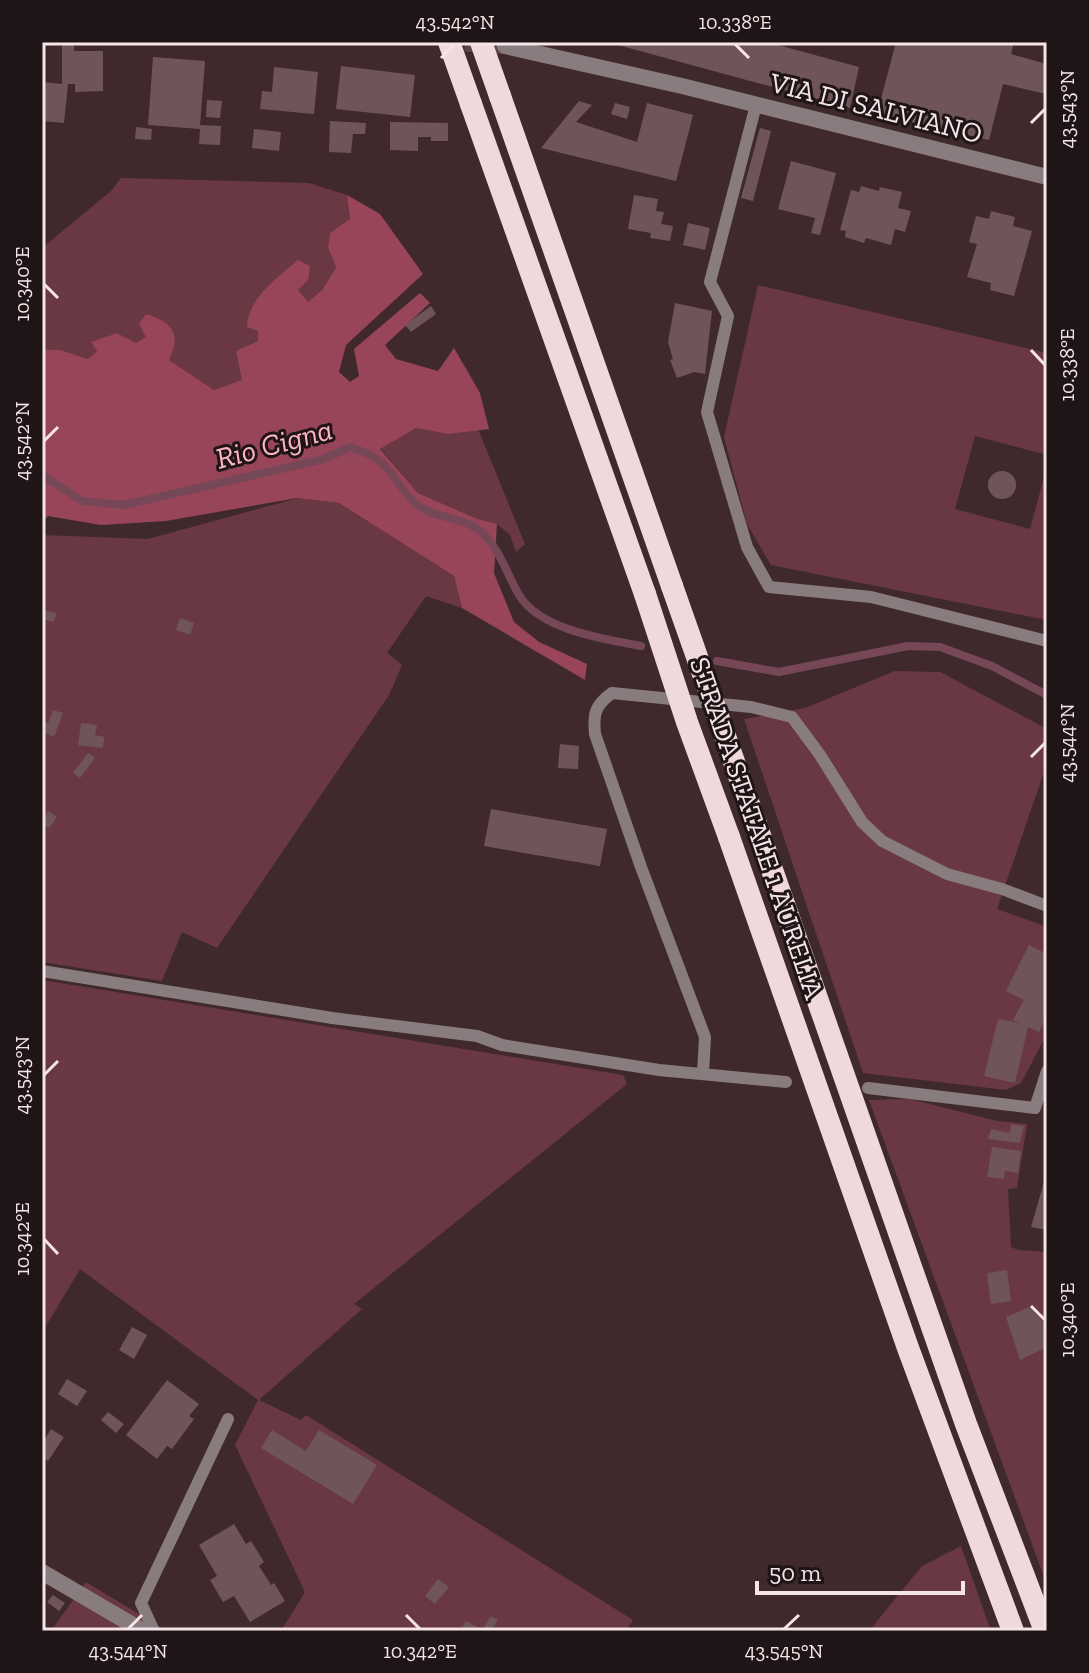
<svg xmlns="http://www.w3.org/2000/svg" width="1089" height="1673" font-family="'Zilla Slab',serif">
<rect width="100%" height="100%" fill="#40292d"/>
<!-- green -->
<path fill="#693843" d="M121,178L309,183L347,195L350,219L328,248L336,267L323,289L308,302L297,290L310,266L258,331V341L243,380L215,391L169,360L147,337L136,343L117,333L92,342L97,351L88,359L61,350L42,349V248L111,191Z
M758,285L1047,353V455L975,436L955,509L1030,529L1047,466V620L771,565L747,524L724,437Z
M416,428L448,434L478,429L525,544L516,552L510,535L497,524L475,518L418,493L380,448Z
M298,498L339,503L454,576L462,608L426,596L387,653L402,665L389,695L217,948L182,932L162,981L42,962V535L148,539Z
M895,671L940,672L1047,729V763L997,909L1047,927V1034L1021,1083L1006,1090L863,1073L744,719L805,708Z
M42,980L623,1075L627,1084L354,1304L362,1309L259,1400L301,1420L306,1415L633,1620L626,1631H281L305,1592L235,1445L258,1400L80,1269L42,1333Z
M910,1099L997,1121L1027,1124L1017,1188L1008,1189L1011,1247L1018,1250L1047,1252V1585L869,1100Z
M961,1546L991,1631H869L922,1566Z
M86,1582L167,1631H51Z"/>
<!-- forest -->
<path fill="#98455a" d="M347,195L380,214L423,274L346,345L339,372L350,382L359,376L354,349L420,293L430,303L385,345L396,359L438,371L454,348L480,393L489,429L448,434L416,428L380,449L418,493L475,518L497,524L494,573L514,622L539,642L587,664L585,680L462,608L454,576L339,503L297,498L166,521L101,525L48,516L42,522V349L61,350L88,359L97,351L91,342L117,333L136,343L146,337L139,324L146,314C172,322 182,334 169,360L214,390L242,380L236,351L258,341V331L247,327C248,298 277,278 298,260L310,266L308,280L298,290L308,302L323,289L336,267L328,248L330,233L350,219Z"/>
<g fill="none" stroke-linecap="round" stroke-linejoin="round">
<!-- stream -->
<path stroke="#764857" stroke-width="8" d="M42,475L82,501L124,505L324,459L350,447C361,451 374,455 383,464C396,476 403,495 419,506C435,518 460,517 476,528C499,544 506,573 519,595C540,630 604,639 641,646
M717,661L779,672L908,646L940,647L992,666L1047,695"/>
</g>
<!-- building -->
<path fill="#6f555a" d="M62,42L74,43V51H103V91L75,92V84H68L64,123L42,121V82L62,84Z
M607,42H767L859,67L850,108Z
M896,42H1014L1011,54L1047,64L1046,94L1003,84L989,140L877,114Z
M153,57L205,61L200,125L221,126L220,145L199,144L200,129L148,125Z
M341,66L415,75L410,117L336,109Z
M274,67L318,72L314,114L260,109L262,91L272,92Z
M207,100L222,101L220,118L206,117Z
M579,101L592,105L576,122L637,142L647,103L693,115L676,181L541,148Z
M615,103L630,107L627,119L611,114Z
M330,121L366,123L365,134H353L351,153L329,152Z
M390,122L448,123V141H431V137H418V151L390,150Z
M136,127L152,129L151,140L135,139Z
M760,128L771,131L753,201L741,198Z
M254,129L281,132L279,151L252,148Z
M791,161L836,173L820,235L811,233L815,218L778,209Z
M861,186L879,191L880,187L902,192L898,208L911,211L905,232L895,229L891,245L866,238L864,243L845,237L846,231L840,230L851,190L859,192Z
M634,195L658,199L656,211L664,212L661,224L673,226L670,241L650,238L651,233L628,229Z
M991,211L1015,217L1013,226L1032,231L1014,296L990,290L991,283L967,277L977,244L969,242L976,216L989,219Z
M688,223L710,228L705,250L683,245Z
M675,303L712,311L705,374L694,372L677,378L670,360L673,359L668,342Z
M431,306L436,314L411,332L405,325Z
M988 485a14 14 0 1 1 28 0a14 14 0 1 1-28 0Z
M42,610L56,613L54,622L42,619Z
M180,618L194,623L190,635L176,630Z
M53,710L63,713L54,737L42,732V721L48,723Z
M81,723L97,725L95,735L104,737L103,748L78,745Z
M560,744L579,746L578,769L558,768Z
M88,753L95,758L80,778L73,773Z
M491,809L607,829L600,866L484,846Z
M48,811L57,817L49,828L42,824Z
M1029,945L1047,954V1015L1039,1032L1028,1027L1015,1083L984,1076L998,1019L1021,1023L1013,1020L1024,1000L1006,991Z
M1011,1124L1024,1126L1020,1143L988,1139L991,1129L1010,1133Z
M992,1147L1021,1151L1018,1173L1005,1171L1004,1179L987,1177Z
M1046,1175H1047V1230L1031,1227Z
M1007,1270L1011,1301L991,1304L987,1273Z
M1029,1307L1047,1326V1347L1020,1360L1006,1317Z
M132,1327L147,1335L134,1359L119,1350Z
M67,1379L87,1391L77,1406L58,1394Z
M167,1380L199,1404L189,1416L194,1419L172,1449L167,1446L157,1459L126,1435Z
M108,1412L124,1424L116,1433L101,1420Z
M51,1429L64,1437L48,1461L42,1457V1444Z
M272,1430L306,1451L319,1430L377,1465L353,1504L261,1448Z
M234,1524L246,1544L251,1541L264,1562L259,1566L271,1585L274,1583L285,1601L250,1622L234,1596L223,1602L210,1580L217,1576L199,1545Z
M438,1579L449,1587L435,1604L425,1596Z
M53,1595L65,1603L59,1611L47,1602Z
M491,1616L498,1620L491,1631L484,1627Z
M466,1621L479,1628L477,1631H460Z"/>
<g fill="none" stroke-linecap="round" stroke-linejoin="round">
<!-- tertiary-tunnel -->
<path stroke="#5b4549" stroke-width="16" stroke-dasharray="16 8" stroke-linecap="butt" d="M441,42L505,46"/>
<!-- service -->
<path stroke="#897c7e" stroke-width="12" d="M756,105L710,282L728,316L707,412L747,547L769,587L871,597L1047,641
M42,971L332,1018L477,1036L502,1045L659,1070L786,1082
M703,1073L705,1037L641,867L595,734C593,714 595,705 612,693L751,707L792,717L820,755L862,822L882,841L947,874L1002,889L1047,906
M868,1088L1035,1108L1047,1071
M154,1631L141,1603L228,1419"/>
<!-- minor -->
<path stroke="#897c7e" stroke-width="16" d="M42,1572L143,1631"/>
<!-- tertiary -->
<path stroke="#897c7e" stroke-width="16" d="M505,46L682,86L1047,177"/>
<!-- trunk -->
<path stroke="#f0d9dd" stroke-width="22" d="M500,96L672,586
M471,104L645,594
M756,824L966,1424L1045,1631
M729,837L908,1348L1013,1631"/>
<!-- trunk-bridge -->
<path stroke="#f0d9dd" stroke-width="22" d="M449,42L471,104
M481,42L500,96
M672,586L756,824
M645,594L687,722L729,837"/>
</g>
<!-- ticks -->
<path fill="none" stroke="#f5e5e8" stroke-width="3" d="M735,44L749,58M441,58L455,44M1031,123L1045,109M44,284L58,298M1031,350L1045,365M44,441L58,427M1031,757L1045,743M44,1075L58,1061M44,1239L58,1254M1031,1306L1045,1320M406,1615L420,1629M128,1629L142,1615M784,1629L799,1615"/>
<g text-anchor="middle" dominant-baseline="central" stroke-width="6" stroke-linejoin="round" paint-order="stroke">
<!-- street labels -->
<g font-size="28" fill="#f5e5e8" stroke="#1f1517">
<text transform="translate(876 108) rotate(14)">VIA DI SALVIANO</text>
<text transform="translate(757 828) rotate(71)">STRADA STATALE 1 AURELIA</text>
</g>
<!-- water labels -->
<g font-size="30" font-style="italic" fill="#feb5c3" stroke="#1f1517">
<text transform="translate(274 444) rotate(-15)">Rio Cigna</text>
</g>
</g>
<!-- border -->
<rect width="1089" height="1673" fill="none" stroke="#1f1517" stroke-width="88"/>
<!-- scale -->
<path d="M757 1581v12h206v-12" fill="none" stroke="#f5e5e8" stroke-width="4"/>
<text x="769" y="1581" font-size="24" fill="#f5e5e8" stroke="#1f1517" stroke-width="6" paint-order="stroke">50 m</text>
<rect x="44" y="44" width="1001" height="1585" fill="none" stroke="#f5e5e8" stroke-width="3"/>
<g font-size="20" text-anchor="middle" fill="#f5e5e8">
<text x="455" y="29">43.542°N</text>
<text x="735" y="29">10.338°E</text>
<text transform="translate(1067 109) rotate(-90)" y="7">43.543°N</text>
<text transform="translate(22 284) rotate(-90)" y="7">10.340°E</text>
<text transform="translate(1067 365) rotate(-90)" y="7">10.338°E</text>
<text transform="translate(22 441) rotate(-90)" y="7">43.542°N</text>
<text transform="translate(1067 743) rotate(-90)" y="7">43.544°N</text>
<text transform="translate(22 1075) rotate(-90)" y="7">43.543°N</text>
<text transform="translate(22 1239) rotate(-90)" y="7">10.342°E</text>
<text transform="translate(1067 1320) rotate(-90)" y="7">10.340°E</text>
<text x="128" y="1658">43.544°N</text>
<text x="420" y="1658">10.342°E</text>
<text x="784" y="1658">43.545°N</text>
</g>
</svg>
